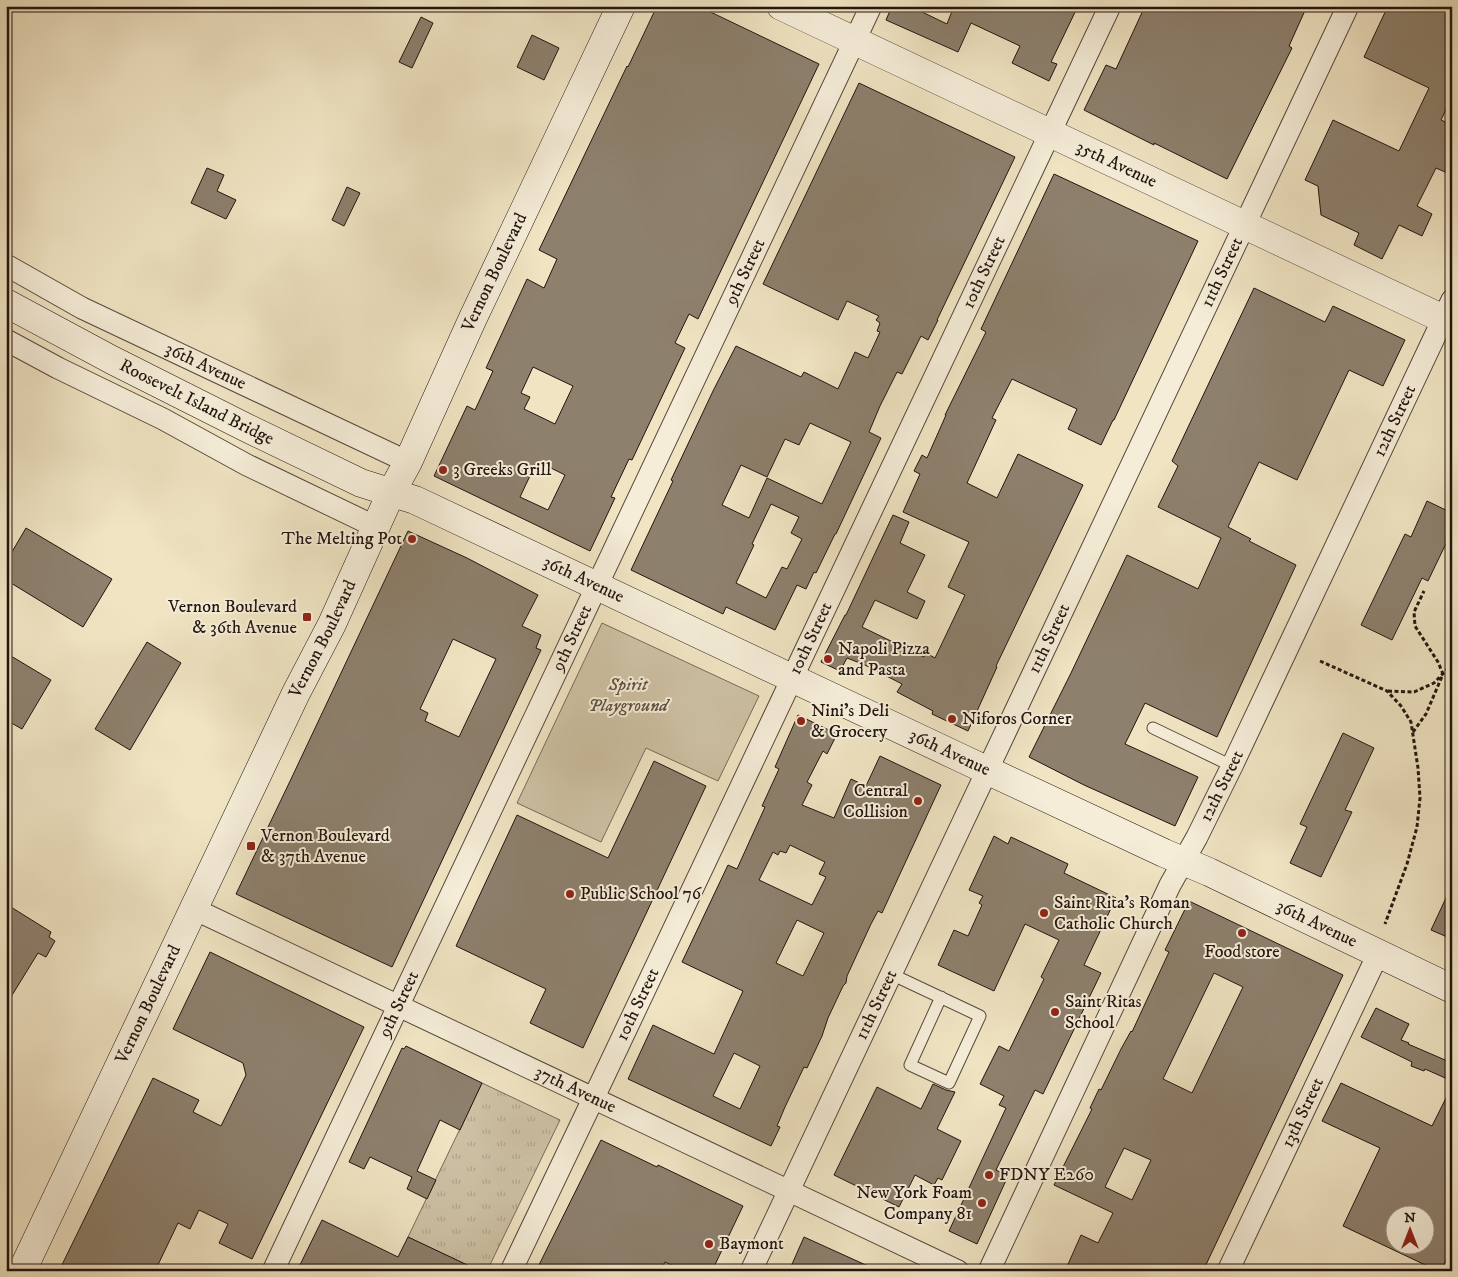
<svg xmlns="http://www.w3.org/2000/svg" width="1458" height="1277" font-family="'IM FELL DW Pica',serif">
<defs>
<pattern id="grass-tufts" width="24" height="20" patternUnits="userSpaceOnUse" patternTransform="scale(1.25)"><rect width="24" height="20" fill="#cdc1a4"/><path d="M3 7l-1-3M5 7V3M7 7l1-3M15 17l-1-3M17 17v-4M19 17l1-3" fill="none" stroke="#b0a58c"/></pattern>
</defs>
<rect width="100%" height="100%" fill="#f0e4c3"/>
<filter id="stains"><feTurbulence type="fractalNoise" baseFrequency=".004" numOctaves="4"/><feColorMatrix values="0 0 0 0 .2 0 0 0 0 .09 0 0 0 0 .02 0 0 0 .5 -.17"/></filter>
<radialGradient id="worn" r=".72"><stop offset=".6" stop-color="#630" stop-opacity="0"/><stop offset="1" stop-color="#630" stop-opacity=".3"/></radialGradient>
<!-- grass -->
<path fill="url(#grass-tufts)" stroke="#786a5a" d="M482,1083L560,1120L487,1271H480L408,1237Z"/>
<!-- park -->
<path fill="#cdc1a4" stroke="#786a5a" d="M602,623L759,696L718,781L646,748L601,842L517,803Z"/>
<!-- building -->
<path fill="#8d806d" stroke="#22140f" fill-rule="evenodd" d="M657,6H698L819,64L698,319L689,314L675,343L685,348L632,460L629,459L611,497L615,498L590,551L434,476L467,406L475,410L493,371L486,368L527,279L544,288L557,259L539,250L627,66L628,67ZM533,367L573,386L555,424L524,409L530,397L521,393ZM537,461L565,475L548,510L520,497Z
M892,6H920L918,10L947,24L954,6H1078L1051,62L1057,64L1049,81L1012,63L1020,46L971,23L958,52L886,20Z
M1145,6H1307L1289,46L1292,48L1227,179L1154,143V145L1084,110L1106,65L1116,69Z
M1388,6H1452V97L1441,120L1452,125V175L1436,168L1417,206L1432,214L1422,236L1399,225L1382,259L1354,245L1359,233L1321,215L1318,186L1305,180L1333,120L1399,151L1429,88L1364,57Z
M421,17L433,23L412,68L399,62Z
M532,35L559,48L544,80L517,67Z
M859,83L1015,157L937,320H938L928,340L921,336L902,374L897,372L880,406L869,432L881,438L836,534H835L816,573L814,572L806,589L797,585L775,630L726,607L723,614L631,570L673,481L671,480L713,391L736,346L801,377L804,372L838,389L855,352L868,358L880,332L877,331L880,323L876,320L879,316L847,301L838,320L763,284ZM810,423L851,442L822,504L767,478L749,518L722,505L741,465L767,477L785,439L799,445ZM771,504L799,517L791,533L802,539L787,569L782,567L766,598L736,583L754,545L752,544Z
M207,168L224,175L217,191L236,200L226,219L191,203Z
M1054,174L1198,241L1114,420H1113L1101,445L1068,429L1077,409L1012,379L992,418L996,420L967,483L997,498L1018,454L1083,485L996,666L997,667L968,731L932,714L933,711L897,692L902,684L865,665L847,658L840,671L821,662L845,615H846L893,515L909,522L900,543L925,555L907,592L925,601L917,619L875,600L862,627L924,657L926,653L935,658L965,595L948,587L969,542L903,512L920,474L914,471L922,455L927,458L946,415H945L986,332L981,329Z
M347,187L360,193L344,226L332,220Z
M1254,288L1325,322L1333,306L1405,340L1383,386L1349,370L1297,480L1259,462L1228,527L1251,539L1249,541L1296,565L1217,737L1145,703L1125,744L1198,777L1175,826L1084,785L1029,757L1071,673L1127,555L1198,589L1221,538L1158,507L1178,466L1172,461Z
M1427,501L1452,513V531L1428,581L1422,578L1392,640L1361,625L1405,534L1411,537Z
M26,528L112,579L83,627L6,580V562Z
M408,531L467,558L538,595L522,626L541,635L536,648L541,650L392,967L236,894L292,777ZM453,639L496,659L459,737L425,721L428,713L420,709Z
M147,642L181,663L130,750L95,729Z
M6,653L51,680L22,729L6,720Z
M798,715L837,734L827,754L823,751L807,782L812,785L802,805L834,818L851,779L866,786L880,756L941,785L882,913L878,911L871,924L847,976L846,983L843,986L828,1018L822,1036L807,1068L804,1067L785,1107L777,1126L780,1127L771,1146L628,1079L653,1025L714,1054L743,991L682,962L728,865L737,869L765,807L762,806L779,769L775,767ZM790,845L825,862L819,874L826,877L812,905L759,880L773,852L778,855L780,851L786,853ZM797,920L824,933L803,976L776,963ZM734,1053L760,1066L740,1109L713,1096Z
M1343,733L1374,748L1345,810L1352,812L1321,877L1290,863L1307,827L1300,824Z
M654,761L706,786L583,1048L530,1023L546,989L456,946L517,815L608,858Z
M994,836L1008,844L1011,837L1068,864L1064,873L1116,898L1084,965L1101,973L1043,1094L1035,1090L996,1170L1008,1176L977,1244L949,1231L1006,1108L999,1105L1004,1096L980,1084L999,1046L1009,1051L1044,979L1041,977L1059,940L1025,924L994,991L938,965L954,930L968,936L982,905L979,903L983,896L969,890Z
M1452,885V939L1431,930Z
M1189,901L1343,975L1203,1271H1065L1081,1235L1098,1243L1113,1213L1054,1185L1092,1109L1090,1108L1099,1089L1101,1090L1121,1049L1131,1031L1132,1032L1169,952L1165,950ZM1214,973L1243,987L1192,1093L1163,1079ZM1124,1148L1151,1160L1132,1200L1105,1187Z
M6,904L51,932L49,937L55,941L46,957L38,953L6,1005Z
M210,952L364,1027L252,1259L219,1243L228,1224L199,1210L190,1229L178,1223L155,1271H59L153,1078L199,1100L193,1112L221,1126L246,1075L243,1063L173,1029Z
M1376,1008L1409,1024L1401,1040L1409,1043L1408,1044L1452,1063V1081L1425,1069L1424,1071L1411,1066L1412,1062L1361,1037Z
M406,1046L482,1083L460,1130L440,1120L417,1171L436,1180L427,1199L407,1189L412,1177L370,1157L364,1169L349,1162L402,1048L404,1049Z
M1341,1083L1432,1126L1452,1086V1248L1441,1271H1438L1343,1226L1380,1148L1322,1121ZM1396,1214H1426V1244H1396Z
M933,1084L946,1090L955,1092L937,1129L961,1141L942,1180L938,1178L934,1185L915,1175L899,1207L834,1175L877,1087L921,1109Z
M601,1140L657,1167L658,1165L743,1206L712,1271H684L665,1262L660,1271H536Z
M322,1220L398,1257L408,1237L480,1271H297Z
M804,1237L879,1271H789Z"/>
<g fill="none" stroke-linecap="round" stroke-linejoin="round">
<!-- service casing -->
<g stroke="#56483c" stroke-width="13">
<path id="service" d="M1153,728L1232,766
M891,974L980,1016L949,1083L910,1065L941,997"/>
</g>
<!-- minor casing -->
<g stroke="#56483c" stroke-width="23">
<g id="minor">
<path id="s1" d="M6,265L82,308L408,462"/>
<path d="M6,340L58,368L163,419L247,465L376,527"/>
<path id="s2" d="M194,909L958,1271"/>
<path id="s3" d="M273,1271L871,6"/>
<path id="s4" d="M511,1271L605,1074L1110,6"/>
<path id="s5" d="M751,1271L1348,6"/>
<path id="s6" d="M989,1271L1170,885L1197,837L1232,766L1452,300"/>
<path id="s7" d="M1228,1271L1378,954"/>
</g>
</g>
<!-- tertiary casing -->
<g stroke="#56483c" stroke-width="29">
<g id="tertiary">
<path id="s8" d="M781,6L1452,323"/>
</g>
</g>
<!-- secondary casing -->
<g stroke="#22140f" stroke-width="29">
<g id="secondary">
<path id="s9" d="M6,303L112,360L247,428L361,483L415,500L963,759L1164,853L1209,872L1452,989"/>
<path id="s10" d="M22,1271L296,693L332,624L391,493L408,462L473,318L621,6"/>
</g>
</g>
<!-- path -->
<path stroke="#22140f" stroke-width="3" stroke-dasharray="4 2.5" stroke-linecap="butt" d="M1320,661L1387,691L1401,706L1411,722L1418,768L1420,798L1417,827L1407,864L1385,924
M1388,691L1414,692L1434,683L1452,664
M1413,732L1426,714L1443,674L1438,662L1415,626L1414,612L1424,591"/>
<!-- service -->
<use href="#service" stroke="#f5edd8" stroke-width="11"/>
<!-- minor -->
<use href="#minor" stroke="#f5edd8" stroke-width="21"/>
<!-- tertiary -->
<use href="#tertiary" stroke="#f5edd8" stroke-width="28"/>
<!-- secondary -->
<use href="#secondary" stroke="#f5edd8" stroke-width="28"/>
</g>
<!-- markers -->
<g fill="#8f2418" stroke="#f5edd8" stroke-width="2">
<circle cx="443" cy="470" r="5"/>
<circle cx="412" cy="539" r="5"/>
<rect x="302" y="612" width="10" height="10" rx="2.5"/>
<circle cx="828" cy="659" r="5"/>
<circle cx="952" cy="719" r="5"/>
<circle cx="801" cy="721" r="5"/>
<circle cx="918" cy="801" r="5"/>
<rect x="246" y="841" width="10" height="10" rx="2.5"/>
<circle cx="570" cy="894" r="5"/>
<circle cx="1044" cy="913" r="5"/>
<circle cx="1242" cy="933" r="5"/>
<circle cx="1055" cy="1012" r="5"/>
<circle cx="989" cy="1175" r="5"/>
<circle cx="982" cy="1203" r="5"/>
<circle cx="709" cy="1244" r="5"/>
</g>
<g text-anchor="middle" dominant-baseline="central" stroke-width="4" stroke-linejoin="round" paint-order="stroke">
<!-- street labels -->
<g font-size="18" fill="#22140f" stroke="#f5edd8">
<text stroke="none"><textPath href="#s8" startOffset="371">35th Avenue</textPath></text>
<text stroke="none"><textPath href="#s3" startOffset="1105">9th Street</textPath></text>
<text stroke="none"><textPath href="#s5" startOffset="1104">11th Street</textPath></text>
<text stroke="none"><textPath href="#s10" startOffset="1105">Vernon Boulevard</textPath></text>
<text stroke="none"><textPath href="#s4" startOffset="1105">10th Street</textPath></text>
<text stroke="none"><textPath href="#s1" startOffset="224">36th Avenue</textPath></text>
<text stroke="none"><textPath href="#s9" startOffset="215">Roosevelt Island Bridge</textPath></text>
<text stroke="none"><textPath href="#s6" startOffset="942">12th Street</textPath></text>
<text stroke="none"><textPath href="#s9" startOffset="641">36th Avenue</textPath></text>
<text stroke="none"><textPath href="#s3" startOffset="700">9th Street</textPath></text>
<text stroke="none"><textPath href="#s5" startOffset="699">11th Street</textPath></text>
<text stroke="none"><textPath href="#s10" startOffset="700">Vernon Boulevard</textPath></text>
<text stroke="none"><textPath href="#s4" startOffset="700">10th Street</textPath></text>
<text stroke="none"><textPath href="#s9" startOffset="1046">36th Avenue</textPath></text>
<text stroke="none"><textPath href="#s6" startOffset="538">12th Street</textPath></text>
<text stroke="none"><textPath href="#s9" startOffset="1451">36th Avenue</textPath></text>
<text stroke="none"><textPath href="#s10" startOffset="295">Vernon Boulevard</textPath></text>
<text stroke="none"><textPath href="#s3" startOffset="295">9th Street</textPath></text>
<text stroke="none"><textPath href="#s4" startOffset="295">10th Street</textPath></text>
<text stroke="none"><textPath href="#s5" startOffset="294">11th Street</textPath></text>
<text stroke="none"><textPath href="#s2" startOffset="422">37th Avenue</textPath></text>
<text stroke="none"><textPath href="#s7" startOffset="175">13th Street</textPath></text>
</g>
<!-- poi labels -->
<g font-size="18" fill="#22140f" stroke="#f5edd8" text-anchor="start">
<text x="453" y="470">3 Greeks Grill</text>
<text x="402" y="539" text-anchor="end">The Melting Pot</text>
<text x="297" y="607" text-anchor="end">Vernon Boulevard<tspan x="297" dy="21">&amp; 36th Avenue</tspan></text>
<text x="838" y="649">Napoli Pizza<tspan x="838" dy="21">and Pasta</tspan></text>
<text x="811" y="711">Nini's Deli<tspan x="811" dy="21">&amp; Grocery</tspan></text>
<text x="962" y="719">Niforos Corner</text>
<text x="908" y="791" text-anchor="end">Central<tspan x="908" dy="21">Collision</tspan></text>
<text x="261" y="836">Vernon Boulevard<tspan x="261" dy="21">&amp; 37th Avenue</tspan></text>
<text x="580" y="894">Public School 76</text>
<text x="1054" y="903">Saint Rita's Roman<tspan x="1054" dy="21">Catholic Church</tspan></text>
<text x="1242" y="952" text-anchor="middle">Food store</text>
<text x="1065" y="1002">Saint Ritas<tspan x="1065" dy="21">School</tspan></text>
<text x="999" y="1175">FDNY E260</text>
<text x="972" y="1193" text-anchor="end">New York Foam<tspan x="972" dy="21">Company 81</tspan></text>
<text x="719" y="1244">Baymont</text>
</g>
<!-- park labels -->
<g font-size="18" font-style="italic" fill="#5e5143" stroke="#f5edd8">
<text x="628" y="685">Spirit<tspan x="628" dy="21">Playground</tspan></text>
</g>
</g>
<!-- margin -->
<rect width="1458" height="1277" fill="none" stroke="#f0e4c3" stroke-width="25"/>
<rect x="8" y="8" width="1443" height="1262" fill="none" stroke="#22140f" stroke-width="2.5"/>
<rect x="12" y="12" width="1433" height="1252" fill="none" stroke="#22140f"/>
<!-- north arrow -->
<g transform="translate(1410 1230)"><circle r="24" fill="#f5edd8" stroke="#a19688"/>
<path d="M0-4L9 19L0 12L-9 19Z" fill="#8f2418"/>
<text y="-8" font-size="14" font-weight="bold" text-anchor="middle" fill="#22140f">N</text>
</g>
<rect width="100%" height="100%" filter="url(#stains)"/>
<rect width="100%" height="100%" fill="url(#worn)"/>
</svg>
